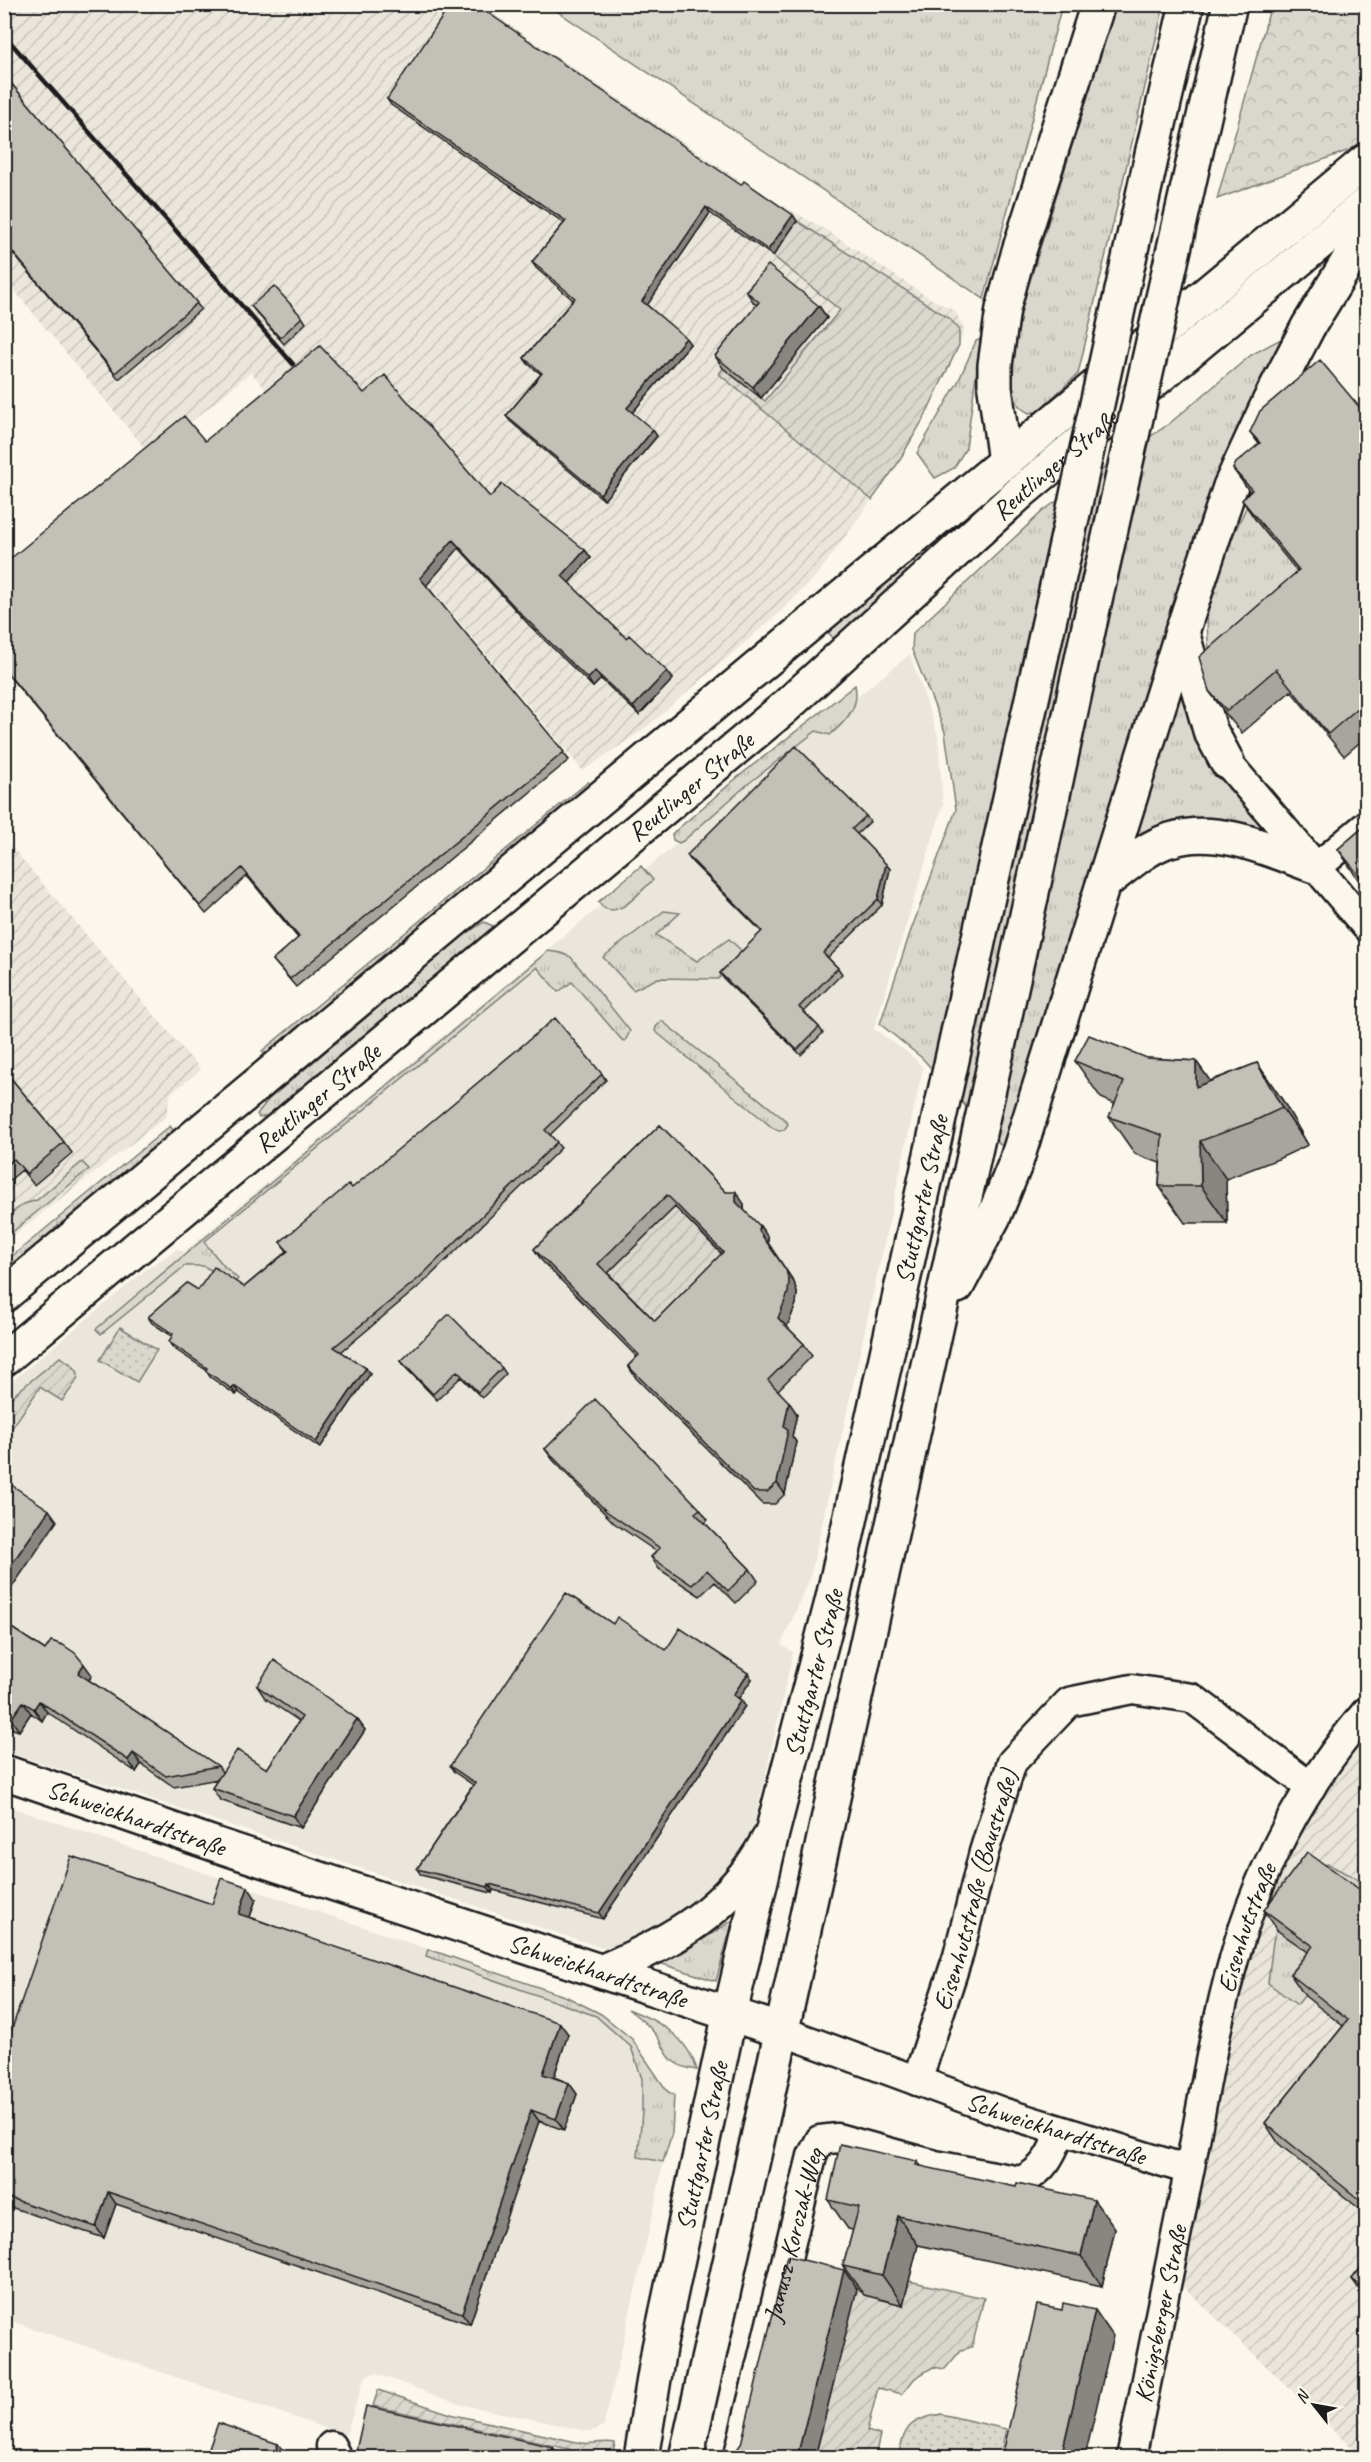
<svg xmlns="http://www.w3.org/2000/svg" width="1371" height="2462" font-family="Caveat,sans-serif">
<defs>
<pattern id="industrial-furrows" width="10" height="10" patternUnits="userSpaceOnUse" patternTransform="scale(1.5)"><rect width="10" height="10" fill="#eae6dc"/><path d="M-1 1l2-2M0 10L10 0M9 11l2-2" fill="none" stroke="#c8c5bc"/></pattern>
<pattern id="grass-tufts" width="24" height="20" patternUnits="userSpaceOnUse" patternTransform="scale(1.5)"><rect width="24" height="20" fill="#dad7ce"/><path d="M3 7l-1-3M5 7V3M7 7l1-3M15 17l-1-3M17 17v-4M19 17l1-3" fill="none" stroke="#bab8b0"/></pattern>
<pattern id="forest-crowns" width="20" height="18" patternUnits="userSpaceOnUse" patternTransform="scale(1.5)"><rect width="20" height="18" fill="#dad7ce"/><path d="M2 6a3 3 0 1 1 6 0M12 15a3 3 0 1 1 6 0" fill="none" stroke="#bab8b0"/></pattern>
<pattern id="park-dots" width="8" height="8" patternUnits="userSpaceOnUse" patternTransform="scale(1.5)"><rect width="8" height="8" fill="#dad7ce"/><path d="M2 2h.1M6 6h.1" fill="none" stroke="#bab8b0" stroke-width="1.8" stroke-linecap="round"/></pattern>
<pattern id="garden-furrows" width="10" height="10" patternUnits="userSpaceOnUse" patternTransform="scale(1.5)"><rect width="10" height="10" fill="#dad7ce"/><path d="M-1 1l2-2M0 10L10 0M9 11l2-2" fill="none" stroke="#bab8b0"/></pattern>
</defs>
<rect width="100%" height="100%" fill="#fbf7ec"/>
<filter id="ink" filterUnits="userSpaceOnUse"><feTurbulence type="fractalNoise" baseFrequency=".0167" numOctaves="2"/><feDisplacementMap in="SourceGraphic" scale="12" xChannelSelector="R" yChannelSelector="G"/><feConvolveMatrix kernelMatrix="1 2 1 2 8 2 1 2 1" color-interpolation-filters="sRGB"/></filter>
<g filter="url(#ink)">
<!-- built -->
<path fill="#eae6dc" d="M910,654L938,736L943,805L874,1029L912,1056L923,1068L810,1578L781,1645L793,1652L756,1818L740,1858L719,1890L615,1952L5,1751V1387L147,1269L177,1249L184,1252L548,949Z
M5,1805L428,1949L427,1956L596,2016L631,2047L642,2079V2112L638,2157L663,2162L656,2200L604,2425L596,2430L588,2431L459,2404L374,2373L366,2376L362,2385L346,2435L5,2319Z"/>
<!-- industrial -->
<path fill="url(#industrial-furrows)" d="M4,5H480L748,186L826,230L928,297L955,311L965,330L924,418L896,466L818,574L778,614L648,726L583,771L251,372L151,456L5,279Z
M4,838L201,1070L171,1093L166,1117L5,1242Z
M1366,1712V2457H1361L1168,2272L1251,1905Z"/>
<!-- grass -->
<path fill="url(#grass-tufts)" stroke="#7b7a75" stroke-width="1.5" d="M548,5H1062L984,299Z
M1116,5H1164L1078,374L1037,412L1029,413C1025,411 1020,408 1018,404C1005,380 1018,332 1022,306Z
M1292,333L1182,632L1206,716L1317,867L1211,835L1104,883L1016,1162L922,1058L880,1024L910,933L956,810L945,732L912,650L913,633L1044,510L1170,423L1251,355Z
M981,339L966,448L954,468L935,478L917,453L959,380L976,341Z
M1252,495L1314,591L1214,680C1209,654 1204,624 1210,597C1219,562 1237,528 1252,495Z
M902,567L907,572L835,640L826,630Z
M855,685C860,707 846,721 830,735L816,731L748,784L683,841L679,843L673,840L672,834L739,776Z
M588,782L591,785L267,1055L262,1051Z
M641,866L653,880C638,893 615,925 598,902Z
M664,911L680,913L656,935L697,961L729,939L744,953L718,979L658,978L633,990L603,957Z
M484,922L493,926L492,931L267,1116L259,1118L257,1114L268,1100L463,936Z
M548,951L561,953L571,957L630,1031L625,1041L622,1040L572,982L558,992L537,967L204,1242L224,1266L238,1279L235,1282L203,1266H185L101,1334L96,1329Z
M662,1021L784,1119L788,1124L784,1130L779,1131L773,1128L655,1031L656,1027Z
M170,1126L174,1131L5,1271V1262Z
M82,1162L89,1169L5,1238V1218L24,1204L37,1200Z
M1328,1864L1355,1878L1366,1888V1919L1297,2005L1268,1983L1273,1941L1282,1910L1310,1868Z
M733,1920L716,1981L656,1962L682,1953Z
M428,1949L567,1997L601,2014L632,2039L667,2091L674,2095L672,2133L663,2162L638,2157L642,2112V2079L631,2047L596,2016L426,1956Z
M628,2009C659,2021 687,2036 697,2070C660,2064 671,2049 650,2028C644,2021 635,2015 628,2009Z"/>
<!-- forest -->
<path fill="url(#forest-crowns)" stroke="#7b7a75" stroke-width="1.5" d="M1271,5H1366V144L1217,199Z"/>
<!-- park -->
<path fill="url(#park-dots)" stroke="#7b7a75" stroke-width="1.5" d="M120,1327L157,1350L137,1382L100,1360Z
M941,2414L1006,2429L1000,2457H898C905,2427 908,2420 941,2414Z"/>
<!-- garden -->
<path fill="url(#garden-furrows)" stroke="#7b7a75" stroke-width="1.5" d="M797,221L949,318L959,329V345L924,418L896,466L872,500L719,374L723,368L765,401L840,310L773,256Z
M675,1207L731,1264L663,1332L606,1275Z
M60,1357C89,1374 78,1378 62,1401L40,1387L5,1438V1402Z
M865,2271L984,2298L972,2347L961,2350L945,2369L933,2367L915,2378L902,2394L878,2388L867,2431L880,2435L875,2457L815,2458L857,2289Z
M378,2390L454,2415L581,2443C593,2445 603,2440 615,2443L612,2457H567L569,2449L373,2406Z"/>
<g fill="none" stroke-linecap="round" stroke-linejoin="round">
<!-- minor casing -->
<g stroke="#1c1c1c" stroke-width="33">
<g id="minor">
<path d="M1227,762L1366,926"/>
<path d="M1317,867L1366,826"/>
<path id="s1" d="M782,2031L1002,2112L1189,2170"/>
<path id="s2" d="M917,2081L958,1956L984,1852L1012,1762L1069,1702L1132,1689L1192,1698L1311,1787"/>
<path d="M331,2446L337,2458"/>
<path id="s3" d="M738,2458L812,2156L820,2140L837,2138L935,2165L1020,2181C1044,2172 1052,2153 1061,2131"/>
<path id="s4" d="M1131,2458C1150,2362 1170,2267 1189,2172C1203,2101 1214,2029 1234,1959C1259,1868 1305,1784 1366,1712"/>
</g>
</g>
<!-- secondary casing -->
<g stroke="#1c1c1c" stroke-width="38">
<g id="secondary">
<path id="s5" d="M4,1772L220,1846L782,2031"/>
<path d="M603,1971C673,1941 730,1910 768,1840"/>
</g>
</g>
<!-- primary casing -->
<g stroke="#1c1c1c" stroke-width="38">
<g id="primary">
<path d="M1182,632L1210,730L1227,762"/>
<path d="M1104,883C1124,868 1146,847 1170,840C1218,824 1272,851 1317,867"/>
<path d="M957,1286L994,1216L1016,1162L1182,632L1230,487L1270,400L1308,327L1366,232"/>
<path d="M4,1295L1366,161"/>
<path id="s6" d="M4,1359L784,708L1022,491L1366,204"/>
<path id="s7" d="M641,2458L659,2348L730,2013L772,1833L832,1602L990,888"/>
<path d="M686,2458L768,2093L1031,897"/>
</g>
</g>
<!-- trunk casing -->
<g stroke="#1c1c1c" stroke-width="38">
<path id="trunk" d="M1153,150L1187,4
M1194,160L1230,4
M1005,462L995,388V365L1003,309L1019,251L1098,4
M990,888L1051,613
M1031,897L1090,622"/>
</g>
<!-- minor -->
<use href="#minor" stroke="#fbf7ec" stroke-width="28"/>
<!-- secondary -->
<use href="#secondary" stroke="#fbf7ec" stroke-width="33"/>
<!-- primary -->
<use href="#primary" stroke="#fbf7ec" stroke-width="33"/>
<!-- trunk -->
<use href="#trunk" stroke="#fbf7ec" stroke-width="33"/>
<!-- rail -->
<path stroke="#1c1c1c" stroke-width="4.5" d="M4,35L293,364"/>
<!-- trunk-bridge casing -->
<g stroke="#1c1c1c" stroke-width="38" stroke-linecap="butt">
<path id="trunk-bridge" d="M1051,613L1153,150
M1090,622L1194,160"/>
</g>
<!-- trunk-bridge -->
<use href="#trunk-bridge" stroke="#fbf7ec" stroke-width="33"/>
</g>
<!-- wall -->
<path fill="#a8a59e" stroke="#1c1c1c" stroke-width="1.5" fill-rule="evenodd" d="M4,75L201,309L119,379L4,243Z
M387,99L741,185L797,221L773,256L710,213L647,305L690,344L632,413L657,436L604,500L511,422L506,416L541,374L528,364L524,358L573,300L536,268L532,262L564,223L391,105Z
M746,291L819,306L827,318L761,398L723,368L715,356L757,305L754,303Z
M251,306L302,317L306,323L284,344L256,312Z
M364,393L490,497L585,550L591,558L569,583L626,638L667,671L673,679L639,715L601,679L593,687L529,625L459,548L426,585L569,760L296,987L273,960L298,938L247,876L206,914L4,670V564L205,441Z
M1366,415V737L1344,756L1291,691L1242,733L1225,713L1209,691L1297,571L1257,522L1242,500L1250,492L1233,469L1259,444L1250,432Z
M866,816L870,822L857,834L890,869L882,905L828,958L838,968L842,974L804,1012L819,1027L823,1033L801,1055L724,979L720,973L762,932L691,861L687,855Z
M1366,825V889L1357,878L1338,849Z
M1147,1058L1196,1061L1210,1081L1257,1063L1283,1101L1308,1145L1278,1159L1226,1179L1227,1223H1185L1159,1186L1160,1163L1135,1154L1109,1117L1115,1104L1101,1098L1075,1061Z
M4,1070L64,1142L72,1153L34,1185L22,1170L4,1185Z
M602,1074L606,1080L550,1135L561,1148L423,1283L341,1352L370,1374L320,1448L238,1392L236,1395L210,1377L206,1370L173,1348L169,1342L172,1336L152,1323L148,1317L198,1290L244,1287L287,1251L280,1242L352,1188Z
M660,1125L726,1192L744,1204V1210L768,1237V1243L794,1282L797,1293L796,1304L787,1327L804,1344L812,1356L778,1390L797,1414L792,1436L796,1442L785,1494L775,1504H762L636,1378L628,1366L637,1357L542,1261L534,1249ZM675,1207L722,1254L655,1321L608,1273Z
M401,1361L502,1368L506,1374L482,1398L461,1377L437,1400L405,1367Z
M545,1449L700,1509L708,1520L705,1523L750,1569L758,1581L736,1603L715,1582L700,1596L659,1569L651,1557L657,1552L614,1523L553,1460Z
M4,1623L45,1650L92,1675L89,1680L218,1766L222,1772L267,1769L299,1721L265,1698L257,1686L357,1719L365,1730L301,1828L220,1800L212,1788L218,1779L174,1787L141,1764L136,1772L47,1712L42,1721L31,1713L19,1731L4,1726Z
M613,1624L666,1650L752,1679L738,1699L741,1700L745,1706L603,1919L493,1890L492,1893L421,1875L417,1869L473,1785L454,1772L450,1766Z
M1366,1887V2214L1279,2144L1265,2123L1343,2026L1305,1996L1290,1974L1308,1952L1278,1931L1264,1910L1359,1889Z
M256,1899L250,1917L568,2034L554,2077L569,2083L577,2094L564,2130L539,2121L470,2324L116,2204L104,2238L4,2205V2052L212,1904Z
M917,2161L921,2166L1115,2229L1102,2286L918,2245L903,2305L864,2295L843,2266L853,2230L848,2229L828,2200Z
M1366,2261V2299L1352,2279Z
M356,2451L560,2457H361Z"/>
<!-- shaded-wall -->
<path fill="#888681" stroke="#1c1c1c" stroke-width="1.5" d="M706,207L710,213L646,307L642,301Z
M793,215L797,221L773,256L768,250Z
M819,306L827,318L761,398L753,387Z
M686,338L690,344L631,414L627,408Z
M653,430L657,436L604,500L600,494Z
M453,540L459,548L426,586L420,578Z
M585,550L591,558L567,585L562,576Z
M595,671L601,679L593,687L588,679Z
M667,671L673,679L639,715L633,707Z
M886,864L890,869L882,905L878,899Z
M1196,1061L1222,1098L1196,1087Z
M1257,1063L1283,1101L1308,1145L1282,1108Z
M1200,1141L1226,1179L1227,1223L1201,1186Z
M736,1192L744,1204V1214L736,1202Z
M760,1226L768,1237V1243L794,1282L797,1293L796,1304L786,1329L778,1318L759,1231Z
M366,1368L370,1374L320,1448L316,1442Z
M234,1386L238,1392L236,1395L232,1389Z
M789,1402L797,1414L792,1436L796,1442L785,1494L777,1483L784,1426Z
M49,1510L57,1521L4,1599V1575Z
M84,1664L92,1675L86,1684L78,1673Z
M748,1673L752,1679L737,1701L733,1695Z
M741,1700L745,1706L603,1919L599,1913Z
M39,1701L47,1712L42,1721L34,1709Z
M23,1702L31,1713L19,1731L11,1719Z
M357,1719L365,1730L301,1828L293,1816Z
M133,1753L141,1764L136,1772L128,1760Z
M489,1884L493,1890L492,1893L488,1887Z
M248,1887L256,1899L247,1925L239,1914Z
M560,2023L568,2034L551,2085L543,2074Z
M569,2083L577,2094L564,2130L556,2119Z
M531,2110L539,2121L470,2324L462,2313Z
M108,2192L116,2204L104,2238L96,2227Z
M1094,2200L1115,2229L1102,2286L1081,2256Z
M898,2216L918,2245L903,2305L882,2275Z
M844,2270L857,2289L815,2457H797Z
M1095,2310L1113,2336L1085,2457H1061Z
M278,2444L286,2454L284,2457H273Z
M553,2447L560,2457H550Z"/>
<!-- building -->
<path fill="#c3c0b8" stroke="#1c1c1c" stroke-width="1.5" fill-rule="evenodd" d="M451,4H475L741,185L744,181L793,215L768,250L706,207L642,301L686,338L627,408L653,430L600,494L506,416L542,373L524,358L575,298L532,262L566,221L387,99Z
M4,75L197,303L115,373L4,242Z
M768,265L819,306L753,387L715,356L759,302L746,291Z
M274,286L302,317L280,338L251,306Z
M320,346L364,393L385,375L490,497L502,484L585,550L562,576L626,638L629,635L667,671L633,707L595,671L588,679L524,617L453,540L420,578L564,752L290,979L273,960L299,937L242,868L200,906L4,669V564L184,416L205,441Z
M1320,360L1366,415V701L1328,734L1276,669L1227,711L1209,691L1199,657L1299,570L1242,500L1252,490L1233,469L1236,463L1260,443L1250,432L1260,411Z
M796,746L866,816L852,829L886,864L878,899L823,953L838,968L799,1007L819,1027L797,1050L720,973L762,931L687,855Z
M1366,825V884L1338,849Z
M555,1018L602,1074L545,1130L557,1142L419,1278L334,1347L366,1368L316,1442L234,1386L232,1389L206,1371L207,1368L169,1342L173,1334L148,1317L187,1283L198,1290L214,1267L244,1287L288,1251L280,1242L349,1184L352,1188Z
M1089,1035L1147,1058L1196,1061V1087L1257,1063L1282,1108L1252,1122L1200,1141L1201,1186H1159L1162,1135L1109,1117L1124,1082L1075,1061Z
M4,1070L64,1142L27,1174L14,1159L4,1167Z
M660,1125L726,1192H736V1202L760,1226L759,1231L786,1270L789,1281L788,1293L778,1318L804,1344L768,1380L789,1402L784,1426L788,1430L777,1483L767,1492H754L628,1366L639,1355L534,1249ZM667,1195L723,1252L655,1321L598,1264Z
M449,1314L502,1368L478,1392L457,1371L433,1394L401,1361Z
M595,1399L700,1509L695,1513L750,1569L728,1591L707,1570L692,1585L651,1557L660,1548L606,1511L545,1449Z
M4,1480L49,1510L4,1575Z
M566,1593L613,1624L617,1617L666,1650L680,1628L748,1673L733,1695L741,1700L599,1913L489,1884L488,1887L417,1869L475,1783L450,1766Z
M4,1623L45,1650L51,1641L63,1645L75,1653L84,1664L78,1673L218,1766L166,1776L133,1753L128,1760L39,1701L34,1709L23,1702L11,1719L4,1717Z
M274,1660L357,1719L293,1816L212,1788L237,1750L267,1769L302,1717L257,1686Z
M1307,1852L1359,1889L1363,1884L1366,1887V2205L1265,2123L1348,2020L1290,1974L1313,1946L1264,1910Z
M71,1856L212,1904L221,1878L248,1887L239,1914L560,2023L543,2074L569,2083L556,2119L531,2110L462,2313L108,2192L96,2227L4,2196V2052Z
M840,2144L917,2161L916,2165L1016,2187L1017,2183L1094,2200L1081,2256L898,2216L882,2275L843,2266L859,2207L828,2200Z
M787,2256L844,2270L797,2457H734L735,2452L741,2444Z
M1366,2261V2290L1352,2279Z
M1063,2303L1095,2310L1061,2457H1002L1037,2305L1062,2310Z
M366,2406L553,2447L550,2457H373L374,2455L356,2451Z
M218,2423L278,2444L273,2457H206Z"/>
</g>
<g text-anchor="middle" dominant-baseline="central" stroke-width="6" stroke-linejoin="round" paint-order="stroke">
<!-- street labels -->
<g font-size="26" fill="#1c1c1c" stroke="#fbf7ec">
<text stroke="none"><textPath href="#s6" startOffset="1380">Reutlinger Straße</textPath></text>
<text stroke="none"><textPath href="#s6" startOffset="894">Reutlinger Straße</textPath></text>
<text stroke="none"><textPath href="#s6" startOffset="408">Reutlinger Straße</textPath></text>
<text stroke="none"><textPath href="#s7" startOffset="1290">Stuttgarter Straße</textPath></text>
<text stroke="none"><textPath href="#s7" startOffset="804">Stuttgarter Straße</textPath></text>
<text stroke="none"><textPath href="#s5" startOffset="140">Schweickhardtstraße</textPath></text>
<text stroke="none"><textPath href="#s2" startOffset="200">Eisenhutstraße (Baustraße)</textPath></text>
<text stroke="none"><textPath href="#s4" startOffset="543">Eisenhutstraße</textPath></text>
<text stroke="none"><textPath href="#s5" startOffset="626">Schweickhardtstraße</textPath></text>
<text stroke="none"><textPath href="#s1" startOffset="291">Schweickhardtstraße</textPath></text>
<text stroke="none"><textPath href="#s7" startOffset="318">Stuttgarter Straße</textPath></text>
<text stroke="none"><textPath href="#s3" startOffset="230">Janusz-Korczak-Weg</textPath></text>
<text stroke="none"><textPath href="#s4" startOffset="147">Königsberger Straße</textPath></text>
</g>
</g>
<!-- margin -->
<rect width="1371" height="2462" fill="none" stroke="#fbf7ec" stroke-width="24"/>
<rect x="12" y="12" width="1347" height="2438" fill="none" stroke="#1c1c1c" stroke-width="2" filter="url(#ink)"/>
<!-- north arrow -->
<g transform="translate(1314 2405) rotate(301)" stroke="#fbf7ec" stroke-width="4.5" paint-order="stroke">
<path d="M0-4.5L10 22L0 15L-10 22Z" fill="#1c1c1c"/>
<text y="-9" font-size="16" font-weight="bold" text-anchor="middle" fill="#1c1c1c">N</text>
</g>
</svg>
